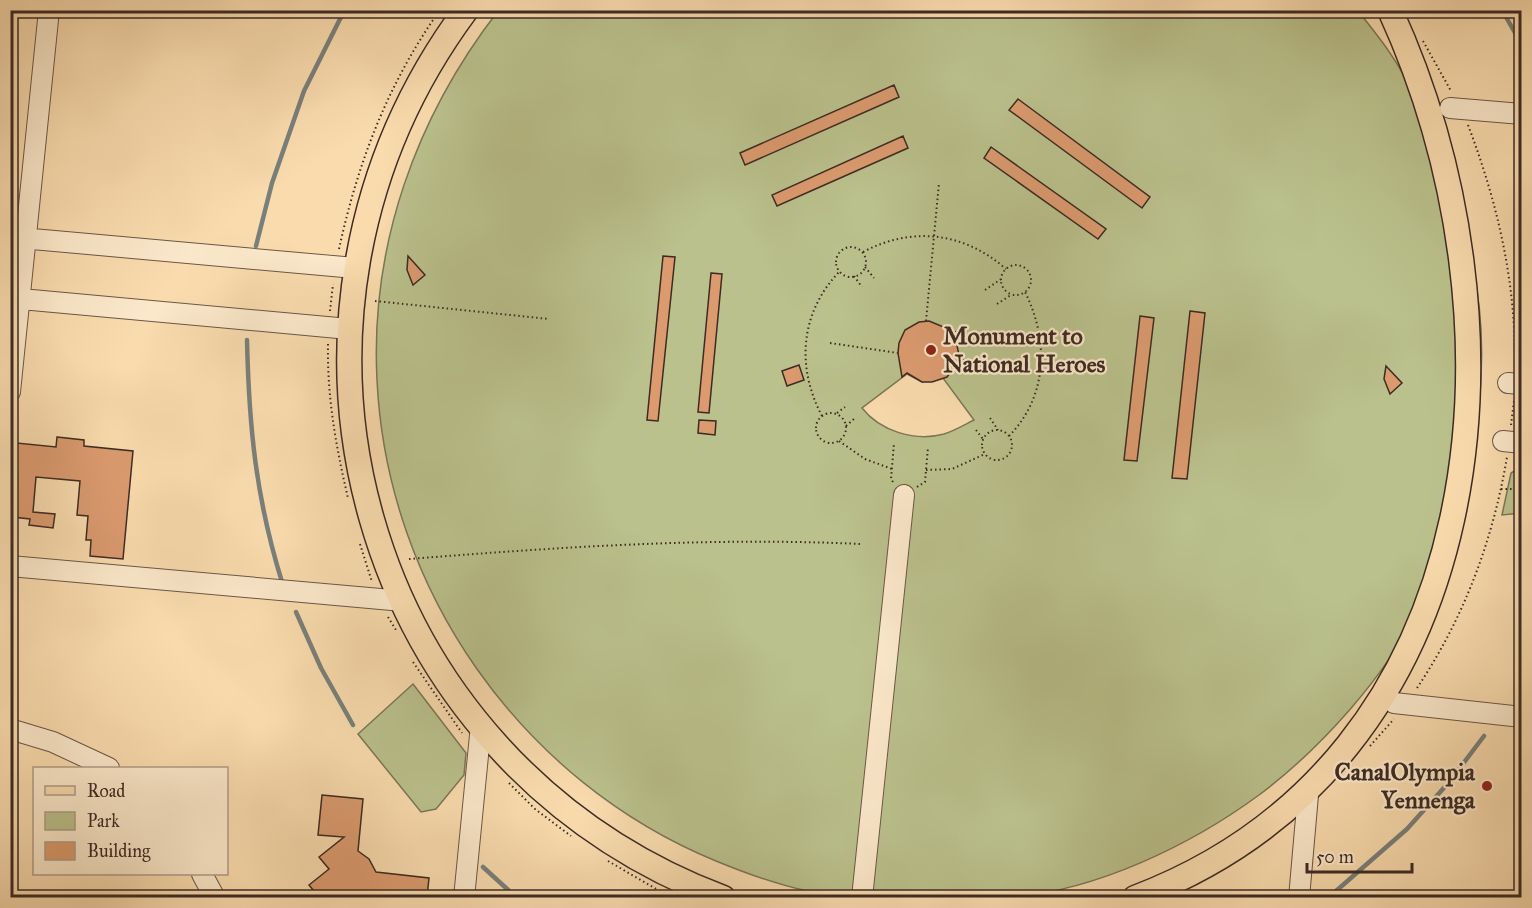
<svg xmlns="http://www.w3.org/2000/svg" width="1532" height="908" font-family="'IM FELL Great Primer',serif">
<rect width="100%" height="100%" fill="#f9dbae"/>
<filter id="stains"><feTurbulence type="fractalNoise" baseFrequency=".00333" numOctaves="4"/><feColorMatrix values="0 0 0 0 .2 0 0 0 0 .09 0 0 0 0 .02 0 0 0 .5 -.17"/></filter>
<radialGradient id="worn" r=".72"><stop offset=".6" stop-color="#630" stop-opacity="0"/><stop offset="1" stop-color="#630" stop-opacity=".3"/></radialGradient>
<!-- green -->
<path fill="#bac18c" stroke="#7b7658" stroke-width="1.5" fill-rule="evenodd" d="M498,11H1358C1378,36 1400,63 1412,93C1423,120 1432,148 1441,175C1452,206 1467,237 1473,269C1485,323 1484,388 1473,442C1469,466 1458,490 1450,513C1440,544 1432,578 1419,607C1387,676 1319,750 1259,795C1191,845 1094,892 1009,897C984,899 959,897 934,897C905,897 876,900 847,897C803,894 757,878 716,861C521,781 387,590 377,380C370,245 416,117 498,11ZM907,374L922,382L943,378L974,420C964,425 954,431 944,434C915,442 880,431 862,408Z
M1521,467V513L1502,515L1511,473Z
M413,684L466,753L464,775L436,809L421,812L358,734Z"/>
<g fill="none" stroke-linecap="round" stroke-linejoin="round">
<!-- stream -->
<path stroke="#79807b" stroke-width="4.5" d="M1502,10L1522,45
M256,246L272,183L304,91L342,15
M247,340C249,428 256,498 282,582
M296,612L321,668L353,725
M483,867L517,898
M1328,898L1407,829L1450,781L1484,736"/>
</g>
<!-- building -->
<path fill="#db9b6f" stroke="#3c2b24" stroke-width="1.5" d="M894,85L899,97L745,165L740,153Z
M1018,99L1150,197L1142,208L1009,110Z
M903,136L908,148L777,206L772,195Z
M991,147L1106,229L1098,239L984,158Z
M408,256L425,275L413,285L407,270Z
M663,256L675,257L658,421L647,420Z
M711,273L722,274L709,413L698,412Z
M1190,311L1205,313L1187,479L1172,478Z
M1140,316L1154,318L1137,461L1124,460Z
M929,321L958,333L955,336L959,355L956,365L947,377L932,382H922L907,373L902,377L898,353L899,343L905,330L919,322Z
M799,365L804,380L787,386L782,371Z
M1386,366L1402,383L1390,394L1384,379Z
M699,420L716,421L715,435L698,433Z
M57,437L84,440V446L133,451L123,559L90,556L91,540H86L88,516L77,515L80,481L36,477L33,512L55,514L53,528L29,525L30,519L12,517L17,443L56,447Z
M322,795L363,799L358,851L369,859L376,872L429,878L427,897H319L309,885L329,869L319,857L344,837L318,835Z"/>
<g fill="none" stroke-linecap="round" stroke-linejoin="round">
<!-- minor casing -->
<g stroke="#6b5746" stroke-width="22">
<path id="minor" d="M1450,108L1522,114
M10,237L355,268
M10,298L349,329
M1508,383L1522,384
M10,392L49,10
M1503,441L1522,443
M10,566L403,601
M1394,703L1522,717
M10,729L53,742L109,768
M202,874L215,898
M464,898L481,725
M862,898L904,495
M1299,898L1308,795"/>
</g>
<!-- major casing -->
<g stroke="#3c2b24" stroke-width="27">
<path id="major" d="M466,10C236,320 359,761 723,898
M1135,898C1499,760 1532,320 1390,10"/>
</g>
<!-- path -->
<path stroke="#3c2b24" stroke-width="2" stroke-dasharray="1.5 3" stroke-linecap="butt" d="M1423,41L1451,91
M1468,125C1498,204 1516,283 1515,368
M836 262a15 15 0 1 1 30 0a15 15 0 1 1-30 0Z
M339,249C358,162 388,83 440,10
M863,252C912,226 964,232 1006,269
M1001 280a15 15 0 1 1 30 0a15 15 0 1 1-30 0Z
M865,267L874,278
M854,276L862,287
M985,290L1001,279
M375,301L549,319
M997,304L1011,295
M330,311L333,284
M926,321L939,183
M830,343L898,353
M328,344C327,397 336,447 348,498
M958,360L1013,365
M816 428a15 15 0 1 1 30 0a15 15 0 1 1-30 0Z
M837,413L845,407
M822,416C796,367 800,312 840,271
M990,418L998,430
M1511,425L1514,401
M846,426L854,419
M982 445a15 15 0 1 1 30 0a15 15 0 1 1-30 0Z
M976,430L983,439
M1009,436C1048,396 1049,340 1025,292
M839,441L865,459L892,469
M926,470L952,469L985,454
M893,482L891,479L894,443
M917,487L925,482L928,447
M1501,489H1522
M360,544L372,582
M409,559C561,547 709,537 861,544
M388,617L396,630
M413,662L462,733
M1417,688C1464,618 1493,540 1507,457
M1370,746L1394,719
M509,783L535,809L571,836
M608,861L672,898"/>
<!-- minor -->
<use href="#minor" stroke="#fbe8ca" stroke-width="20"/>
<!-- major -->
<use href="#major" stroke="#f9dbae" stroke-width="24"/>
</g>
<!-- markers -->
<g fill="#8f2418" stroke="#fbe8ca" stroke-width="2">
<circle cx="931" cy="350" r="6"/>
<circle cx="1487" cy="786" r="6"/>
</g>
<g text-anchor="middle" dominant-baseline="central" stroke-width="4.5" stroke-linejoin="round" paint-order="stroke">
<!-- poi labels -->
<g font-size="24" font-weight="bold" fill="#3c2b24" stroke="#fbe8ca" text-anchor="start">
<text x="943" y="336">Monument to<tspan x="943" dy="28">National Heroes</tspan></text>
<text x="1475" y="772" text-anchor="end">CanalOlympia<tspan x="1475" dy="28">Yennenga</tspan></text>
</g>
</g>
<!-- margin -->
<rect width="1532" height="908" fill="none" stroke="#f9dbae" stroke-width="36"/>
<rect x="12" y="12" width="1508" height="884" fill="none" stroke="#3c2b24" stroke-width="3"/>
<rect x="18" y="18" width="1496" height="872" fill="none" stroke="#3c2b24" stroke-width="1.5"/>
<!-- legend -->
<rect x="33" y="767" width="195" height="108" fill="#fbe8ca" stroke="#af9c88" stroke-width="1.5"/>
<rect x="45" y="786" width="30" height="9" fill="#f9dbae" stroke="#af9c88" stroke-width="1.5"/>
<text x="87" y="797" font-size="18" fill="#3c2b24">Road</text>
<rect x="45" y="812" width="30" height="18" fill="#bac18c" stroke="#af9c88" stroke-width="1.5"/>
<text x="87" y="827" font-size="18" fill="#3c2b24">Park</text>
<rect x="45" y="842" width="30" height="18" fill="#db9b6f" stroke="#af9c88" stroke-width="1.5"/>
<text x="87" y="857" font-size="18" fill="#3c2b24">Building</text>
<!-- scale -->
<path d="M1307 863v9h105v-9" fill="none" stroke="#3c2b24" stroke-width="3"/>
<text x="1316" y="863" font-size="18" fill="#3c2b24" stroke="#fbe8ca" stroke-width="4.5" paint-order="stroke">50 m</text>
<rect width="100%" height="100%" filter="url(#stains)"/>
<rect width="100%" height="100%" fill="url(#worn)"/>
</svg>
